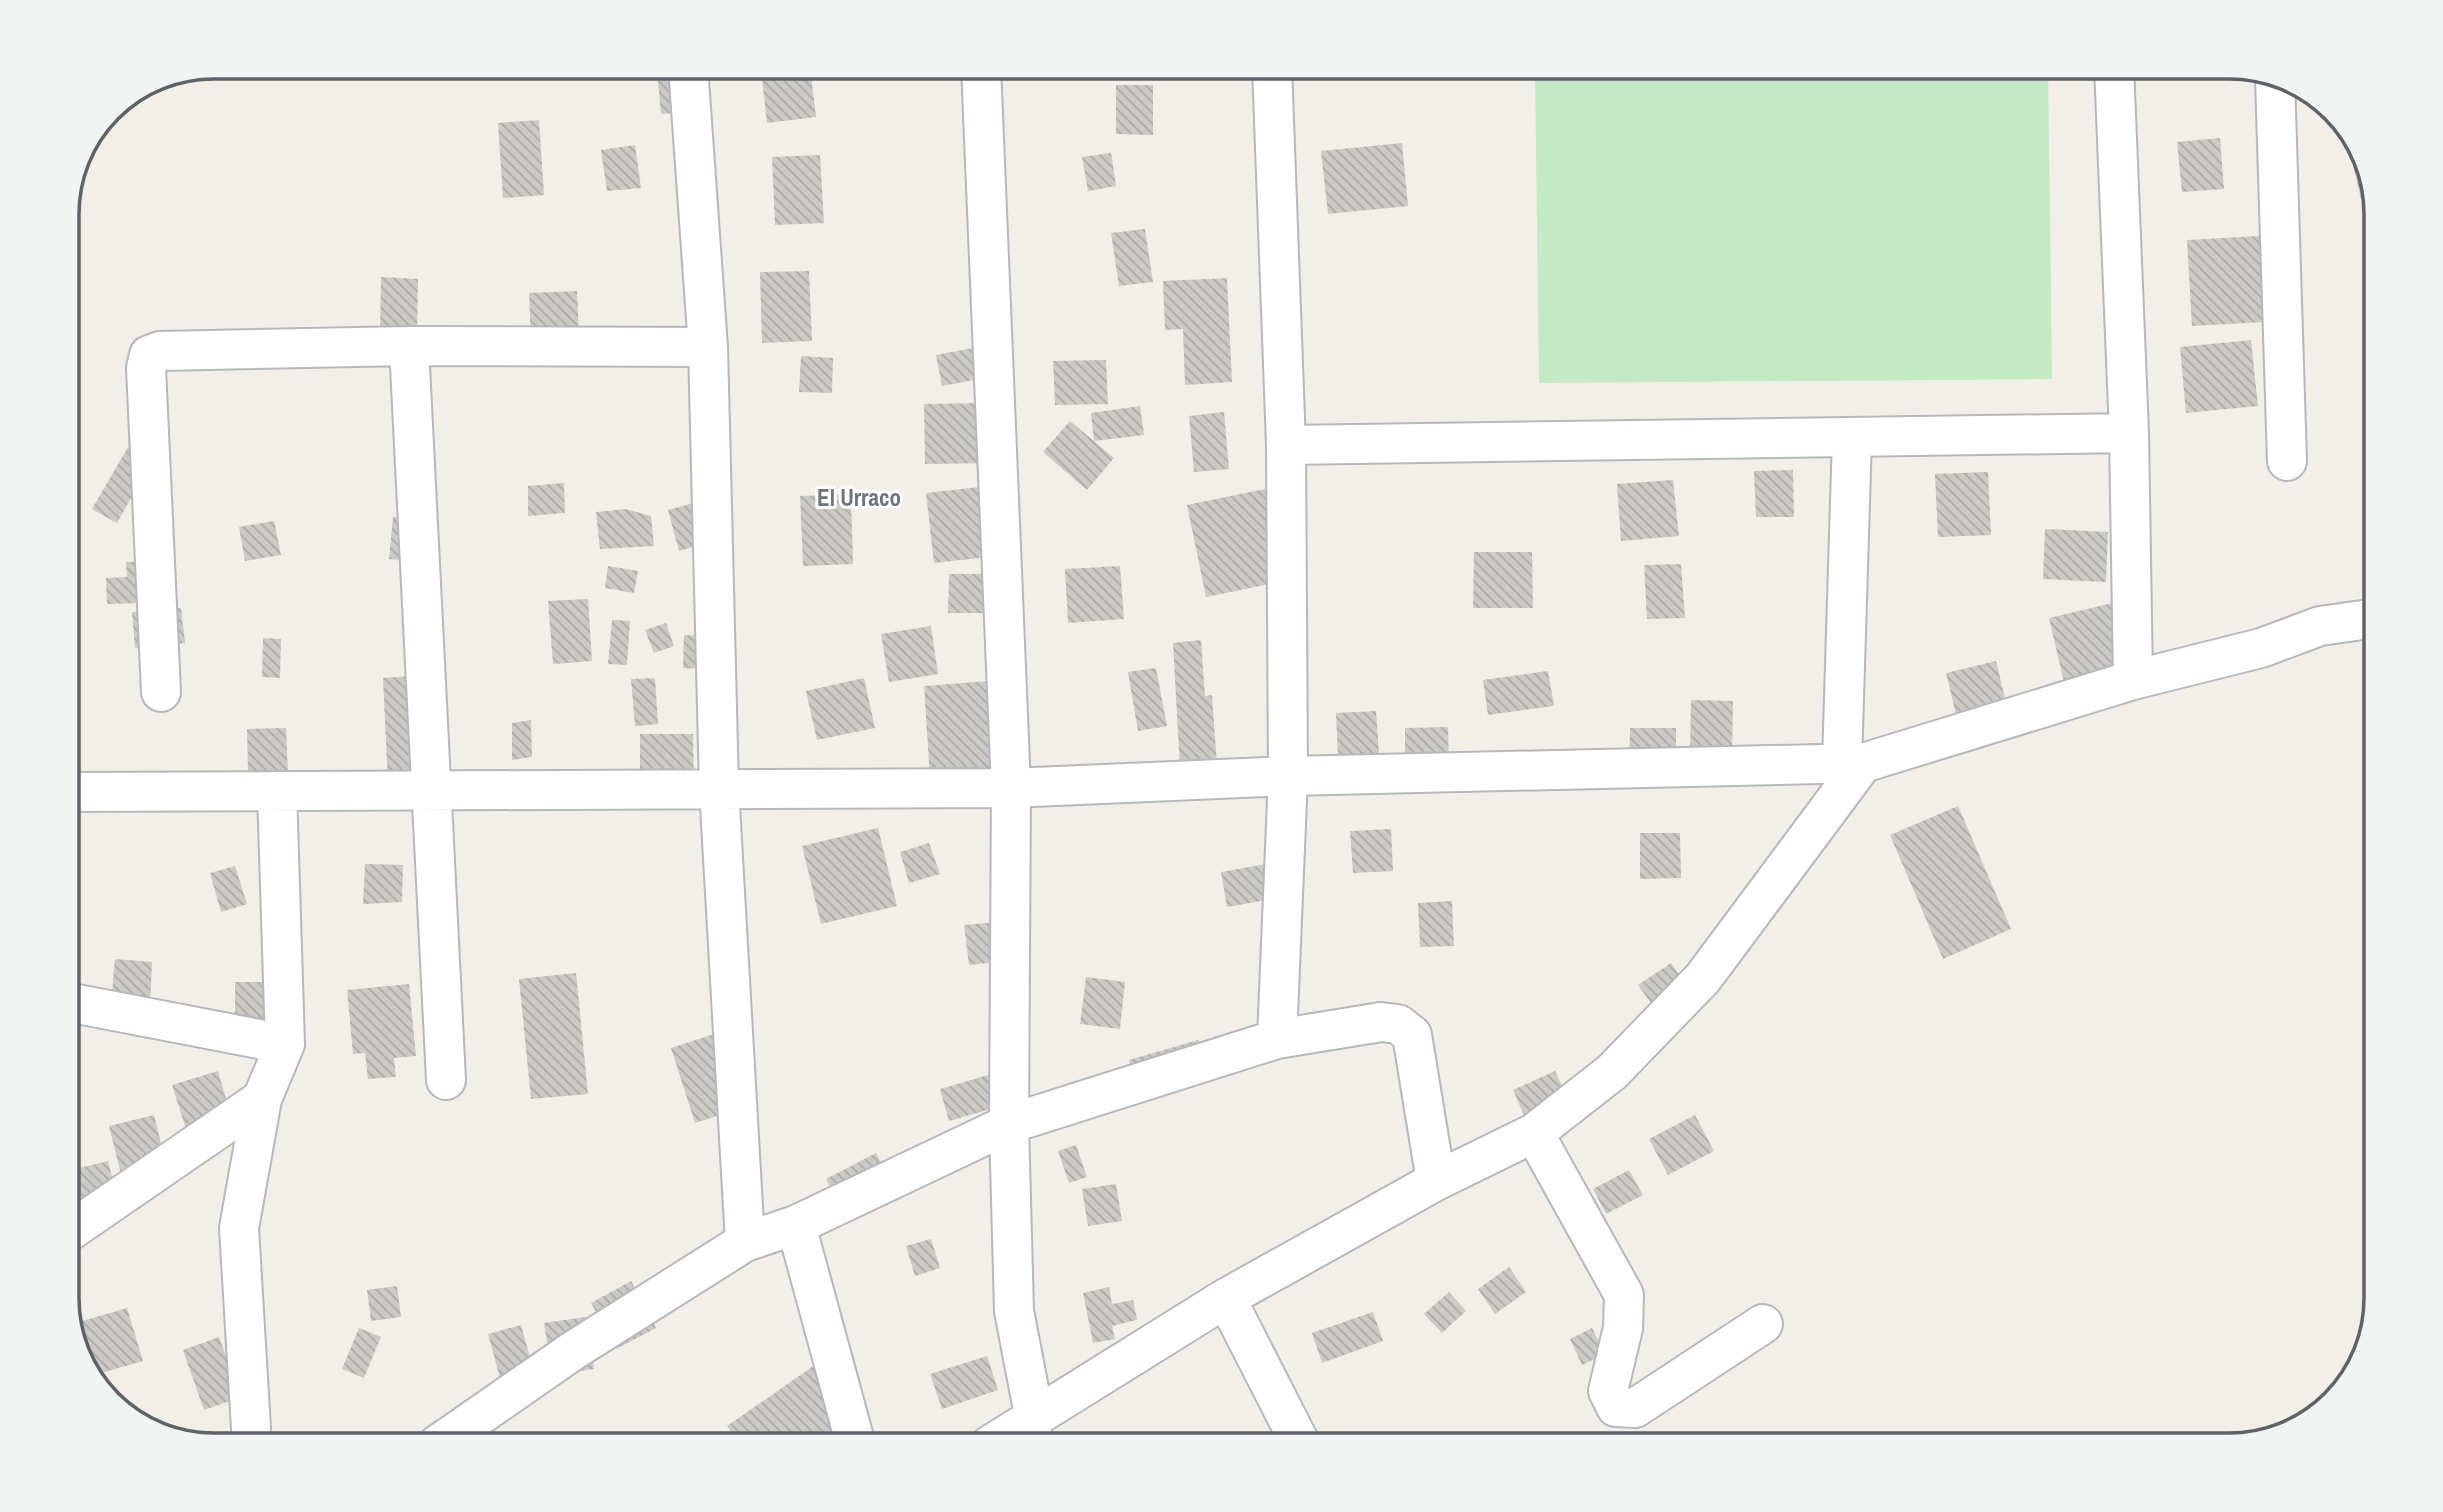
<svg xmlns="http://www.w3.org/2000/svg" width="2443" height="1512" font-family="'Archivo Narrow',sans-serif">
<defs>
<pattern id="building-back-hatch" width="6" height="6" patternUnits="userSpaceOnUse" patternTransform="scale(1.75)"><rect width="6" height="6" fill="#cccac5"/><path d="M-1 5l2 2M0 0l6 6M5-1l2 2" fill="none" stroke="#a9a8a4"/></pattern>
</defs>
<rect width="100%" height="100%" fill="#f1efe8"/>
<!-- green -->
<path fill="#c5e8c5" d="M1535,67H2048L2052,379L1539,383Z"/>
<!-- building -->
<path fill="url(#building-back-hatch)" d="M789,66H810L816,117L767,123L761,70Z
M706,68L709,111L661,114L657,71Z
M1116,85H1153V135L1116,134Z
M539,120L544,195L503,198L498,123Z
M2220,138L2224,189L2182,192L2177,142Z
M1402,143L1408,206L1328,214L1321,151Z
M635,145L641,188L607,191L601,150Z
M1111,153L1116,186L1088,191L1082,157Z
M820,155L824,223L775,225L772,157Z
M2362,160L2373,195L2361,199L2353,165Z
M1145,229L1153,282L1119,286L1111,233Z
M2260,236L2265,322L2192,326L2187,240Z
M809,271L812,341L762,343L760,272Z
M381,277L418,279L417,332L380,331Z
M1227,278L1232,382L1185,385L1183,329L1165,330L1163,281Z
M577,291L579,335L531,338L529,293Z
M2251,340L2258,406L2186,413L2180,347Z
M989,345L995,376L942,386L936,355Z
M801,356L833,358L832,393L799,392Z
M1106,360L1108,404L1055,405L1053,361Z
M987,403L988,463L925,464L924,404Z
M1140,406L1144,435L1094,441L1091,413Z
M1224,412L1229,469L1194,472L1189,416Z
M1070,421L1114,458L1087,490L1043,452Z
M128,447L152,460L117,523L92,509Z
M1793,470L1794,517H1756L1754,471Z
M1988,472L1991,535L1938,537L1935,474Z
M1673,480L1679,536L1621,541L1617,484Z
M564,483L565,513L528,516V486Z
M997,485L1006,555L934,563L926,493Z
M1265,489L1284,581L1206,597L1187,505Z
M851,494L853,564L803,566L800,496Z
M701,501L712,541L679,551L668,510Z
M626,509L651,516L654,546L600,549L596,512Z
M393,517L436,522L411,561L389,559Z
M274,521L281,555L245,561L239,527Z
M2045,529L2108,532L2106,582L2043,579Z
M1474,552H1532L1533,608H1473Z
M151,561L170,602L107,604L106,578L127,577L126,562Z
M1681,564L1685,618L1647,619L1644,565Z
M608,566L638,571L634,593L605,588Z
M1120,566L1124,619L1068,623L1065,569Z
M949,574H986V613H948Z
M588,599L592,661L553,664L548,601Z
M2117,602L2136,683L2068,699L2049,618Z
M181,608L185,643L135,648L132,612Z
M612,620L630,621L627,665L608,664Z
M666,623L674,646L654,653L645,630Z
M931,626L938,674L889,682L881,634Z
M684,635L718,636L716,670L683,668Z
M263,638L281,639L280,678L262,677Z
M1201,640L1205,696L1212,695L1217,766L1180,768L1173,643Z
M1996,661L2012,728L1962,739L1946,673Z
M1156,668L1167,726L1138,731L1128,672Z
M1548,671L1554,706L1488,715L1483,680Z
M438,674L444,782L388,784L383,678Z
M655,678L658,724L635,726L631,679Z
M864,678L875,728L817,740L806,691Z
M1002,680L1008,773L930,778L924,686Z
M1691,700L1733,701L1732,756L1690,755Z
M1376,711L1379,753L1338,755L1336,713Z
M531,720L532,757L512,760V723Z
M1448,727L1449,765H1405V728Z
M286,728L288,773L248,774L247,729Z
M1630,728H1676V771L1629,770Z
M640,734H693L694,786L640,787Z
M1958,806L2011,929L1943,959L1890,835Z
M878,828L897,906L821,924L802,846Z
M1391,829L1393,871L1353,873L1350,831Z
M1640,833H1680L1681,878L1640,879Z
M929,843L940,874L909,883L900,852Z
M365,864L403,865L402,902L363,904Z
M1266,864L1272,899L1227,907L1221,872Z
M235,866L247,904L221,912L210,873Z
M1452,901L1454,946L1420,947L1418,903Z
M1012,921L1017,960L969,965L964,925Z
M115,959L152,962L150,1006L111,1003Z
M1671,963L1699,1003L1667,1026L1638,985Z
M576,973L588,1094L531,1099L519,979Z
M1086,977L1125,982L1120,1029L1080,1024Z
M235,982H269V1032H235Z
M409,984L416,1056L394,1058L396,1077L368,1079L365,1053L353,1054L347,990Z
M730,1029L755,1104L695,1123L671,1048Z
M1198,1040L1206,1069L1137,1089L1129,1060Z
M218,1071L228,1106L190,1142L172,1085Z
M1002,1071L1011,1103L949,1121L940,1089Z
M1555,1071L1573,1109L1530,1129L1513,1090Z
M154,1115L166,1163L125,1191L109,1126Z
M1695,1115L1714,1151L1668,1175L1649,1139Z
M1076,1145L1087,1177L1069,1183L1058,1151Z
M876,1153L892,1184L842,1210L826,1179Z
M108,1161L119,1204L67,1219V1171Z
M1629,1170L1643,1195L1606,1214L1593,1189Z
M1116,1184L1122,1221L1088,1226L1082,1189Z
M931,1239L940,1268L915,1276L906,1246Z
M1509,1267L1526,1292L1495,1314L1478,1289Z
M631,1281L656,1328L616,1349L591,1303Z
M397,1286L401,1317L371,1321L367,1290Z
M1109,1287L1112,1304L1133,1300L1137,1320L1112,1326L1115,1339L1093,1343L1083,1293Z
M1449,1292L1466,1311L1442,1333L1424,1314Z
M127,1308L143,1361L91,1376L86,1372L72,1324Z
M1373,1312L1383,1341L1322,1363L1312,1333Z
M586,1317L594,1369L552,1375L544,1323Z
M521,1325L535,1376L502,1385L488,1334Z
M359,1328L381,1337L364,1378L342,1369Z
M1592,1328L1605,1354L1582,1365L1570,1339Z
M219,1337L241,1397L204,1410L183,1350Z
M987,1356L998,1390L942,1409L930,1374Z
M822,1360L863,1420L825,1445H740L727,1426Z
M956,1433L962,1445H926Z"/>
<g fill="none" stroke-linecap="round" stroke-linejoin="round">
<!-- minor casing -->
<g stroke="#b5b8bc" stroke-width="42">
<path id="minor" d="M688,66L708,347L719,788L745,1242
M981,66L1011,788L1009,1124L1014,1311L1035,1420
M2114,66L2129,433L2133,680
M2275,79L2287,461
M409,346L446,1080
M1286,445L2129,433
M161,692L146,368L149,355L160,351L409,346L708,347
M1842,763L1852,437
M67,792L1011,788L1288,776L1863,763L2133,680L2261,648L2320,626L2376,618
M67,1002L285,1044
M1277,1039L1381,1022L1398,1024L1412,1035L1436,1181
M1534,1133L1624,1295L1623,1328L1608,1391L1616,1407L1635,1408L1763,1324
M796,1225L856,1445
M67,1233L262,1099
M1226,1298L1301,1445
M252,1445L239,1228L262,1099L285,1044L277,791
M437,1445L574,1350L745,1242L796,1225L1009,1124L1277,1039L1288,776L1286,445L1272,66
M990,1445L1226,1298L1436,1181L1534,1133L1612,1072L1703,978L1863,763"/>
</g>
<!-- minor -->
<use href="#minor" stroke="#fff" stroke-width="38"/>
</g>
<g text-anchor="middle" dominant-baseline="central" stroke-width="6" stroke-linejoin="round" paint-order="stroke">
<!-- neighbourhood labels -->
<g font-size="23" font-weight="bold" fill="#70757a" stroke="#fff">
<text x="859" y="497">El Urraco</text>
</g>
</g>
<!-- crop -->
<path d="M0 0H2443V1512H0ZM214 79H2229A135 135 0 0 1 2364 214V1298A135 135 0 0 1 2229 1433H214A135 135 0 0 1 79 1298V214A135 135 0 0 1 214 79Z" fill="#f2f3f3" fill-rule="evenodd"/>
<path fill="none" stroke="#5f6368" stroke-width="3.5" d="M214 79H2229A135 135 0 0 1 2364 214V1298A135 135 0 0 1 2229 1433H214A135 135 0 0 1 79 1298V214A135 135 0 0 1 214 79Z"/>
</svg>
